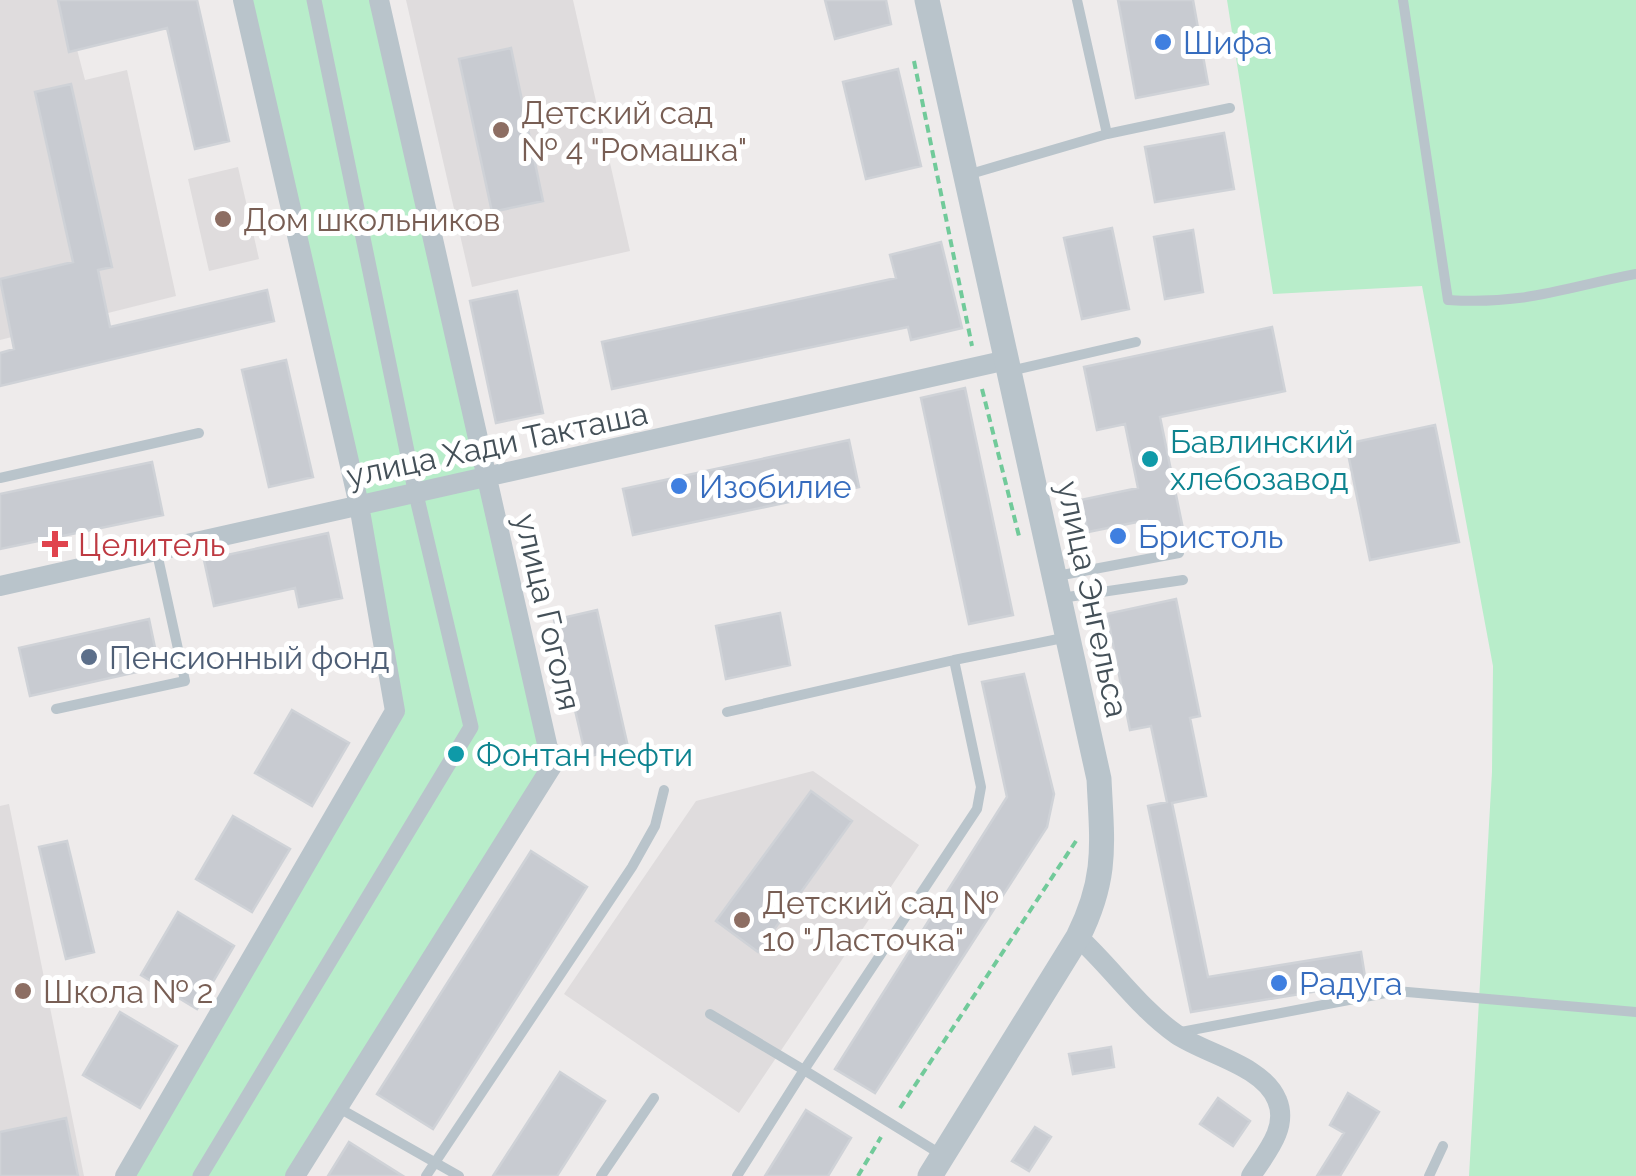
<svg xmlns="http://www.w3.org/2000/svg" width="1636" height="1176" font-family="Raleway,sans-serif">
  <rect width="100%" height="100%" fill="#eeebeb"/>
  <path fill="#dfdcdd" d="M0 0H64L85 80 127 70 176 296 0 340Z
    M406 0H573L630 251 472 287Z
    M238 167 259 259 209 271 188 179Z
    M813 771 919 845 739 1113 564 994 696 801Z
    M9 804 84 1176H0V806Z"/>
  <path fill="#b8edca" d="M243 0H379L552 766 295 1176H125L395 711Z
    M1227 0H1636V1176H1469L1492 772 1493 666 1422 286 1273 294Z"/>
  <path fill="#c8cbd1" stroke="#cfd2d7" stroke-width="2.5" d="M58 0H197L229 141 195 149 167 28 69 52Z
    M825 0H886L891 24 835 39Z
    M1118 0H1193L1208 84 1136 98Z
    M511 48 543 201 492 212 459 59Z
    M898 69 921 166 866 179 843 82Z
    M71 84 112 267 98 270 110 327 267 290 274 321 0 386V353L14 349 0 279 73 262 35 92Z
    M1224 133 1234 189 1155 202 1145 147Z
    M1112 228 1129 309 1082 319 1064 238Z
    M1193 230 1203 292 1165 299 1154 237Z
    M941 242 962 328 911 340 908 327 612 389 602 342 896 278 890 255Z
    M517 291 543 413 496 423 470 301Z
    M1272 327 1285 391 1160 417 1183 529 1151 536 1147 520 1088 532 1081 500 1138 488 1125 424 1097 430 1084 367Z
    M286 360 313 477 269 487 242 370Z
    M965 388 1013 615 969 624 921 398Z
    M1435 425 1459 542 1370 560 1346 444Z
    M849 440 859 487 633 535 623 489Z
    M152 462 163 515 0 549V494Z
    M328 533 342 598 299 607 295 588 214 606 204 560Z
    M1176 599 1200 716 1190 718 1206 796 1172 803 1208 977 1361 952 1366 983 1191 1012 1148 806 1167 802 1151 726 1130 730 1107 614Z
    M597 610 628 747 586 757 554 620Z
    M780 613 790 665 726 679 716 626Z
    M149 619 159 667 30 696 19 648Z
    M1024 674 1054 794 1047 827 875 1093 835 1069 1007 797 982 682Z
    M292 710 349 743 312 806 255 773Z
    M811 791 852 821 758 952 716 921Z
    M233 816 290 849 252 912 196 879Z
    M67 841 94 952 66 959 39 847Z
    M531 851 587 887 433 1129 377 1094Z
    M178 912 234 946 197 1009 141 975Z
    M120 1012 177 1046 140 1108 83 1075Z
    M1111 1047 1114 1067 1073 1074 1069 1054Z
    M560 1072 605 1101 557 1176H493Z
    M1348 1093 1379 1112 1340 1176H1317L1344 1133 1330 1125Z
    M1218 1098 1250 1121 1233 1146 1200 1124Z
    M806 1110 851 1138 828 1176H765Z
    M66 1118 78 1176H0V1132Z
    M1035 1127 1051 1137 1029 1171 1012 1161Z
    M349 1142 403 1176H328Z"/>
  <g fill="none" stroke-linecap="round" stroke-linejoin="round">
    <path stroke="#71ca9a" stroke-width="4" stroke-dasharray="8 5" stroke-linecap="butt" d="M914 61 972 346
      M982 389 1020 540
      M900 1108 1076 841
      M858 1176 881 1137"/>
    <path stroke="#b9c4cb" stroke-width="10" d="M1077 0 1107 134
      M1403 0 1448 300C1525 305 1563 288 1636 274
      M967 175 1107 134 1230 108
      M1010 371 1136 342
      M0 478 199 433
      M1057 576 1179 553
      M1061 598 1183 580
      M56 709 185 681 157 553
      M727 712 954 660
      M710 1014 804 1070 977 809 981 787 954 660 1068 637
      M1176 1033 1396 991 1636 1012
      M339 1108 459 1176
      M426 1176 632 867 655 826 664 790
      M601 1176 654 1098
      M737 1176 804 1070 942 1155
      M1429 1176 1443 1146"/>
    <path stroke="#b9c4cb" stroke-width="15" d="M200 1176 471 727 415 490 314 0"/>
    <path stroke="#b9c4cb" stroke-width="20" d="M0 586 1007 360
      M1078 937C1111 967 1139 1008 1176 1034 1205 1054 1263 1065 1277 1100 1289 1128 1265 1154 1251 1176
      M125 1176 395 711 359 505 243 0
      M295 1176 552 766 379 0"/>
    <path stroke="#b9c4cb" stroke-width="25" d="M927 0 1099 779C1102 843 1108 877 1078 937L930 1176"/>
  </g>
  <g fill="#3f7fe0" stroke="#fff" stroke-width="4">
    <circle cx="1163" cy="42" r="10"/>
    <circle cx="679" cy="486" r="10"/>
    <circle cx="1118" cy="536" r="10"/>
    <circle cx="1279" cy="983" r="10"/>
  </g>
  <g fill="#8d6e63" stroke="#fff" stroke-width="4">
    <circle cx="501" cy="130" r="10"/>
    <circle cx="223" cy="219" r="10"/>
    <circle cx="742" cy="920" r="10"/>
    <circle cx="23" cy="991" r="10"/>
  </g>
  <g fill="#0f9aa8" stroke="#fff" stroke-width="4">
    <circle cx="1150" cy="459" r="10"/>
    <circle cx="456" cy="754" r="10"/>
  </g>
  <path fill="#e0444e" stroke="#fff" stroke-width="4" d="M50 529h10v10h10v10h-10v10h-10v-10h-10v-10h10z"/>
  <circle fill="#5c6f8a" stroke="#fff" stroke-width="4" cx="89" cy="657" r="10"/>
  <g text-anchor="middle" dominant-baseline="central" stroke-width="10" stroke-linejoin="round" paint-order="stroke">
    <g font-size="32" fill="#366cbe" stroke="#fff" text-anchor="start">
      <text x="1183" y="42">Шифа</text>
      <text x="699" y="486">Изобилие</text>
      <text x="1138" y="536">Бристоль</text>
      <text x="1299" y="983">Радуга</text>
    </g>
    <g font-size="32" fill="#785e54" stroke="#fff" text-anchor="start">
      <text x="521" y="112">Детский сад<tspan x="521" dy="37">№ 4 "Ромашка"</tspan></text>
      <text x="243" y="219">Дом школьников</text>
      <text x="762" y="902">Детский сад №<tspan x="762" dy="37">10 "Ласточка"</tspan></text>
      <text x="43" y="991">Школа № 2</text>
    </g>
    <g font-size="32" fill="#0d838f" stroke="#fff" text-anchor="start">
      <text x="1170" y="441">Бавлинский<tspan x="1170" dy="37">хлебозавод</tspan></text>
      <text x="476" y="754">Фонтан нефти</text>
    </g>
    <g font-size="32" fill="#445058" stroke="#fff">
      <text transform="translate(497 444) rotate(-12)">улица Хади Такташа</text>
      <text transform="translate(1093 599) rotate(78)">улица Энгельса</text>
      <text transform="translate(548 612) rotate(77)">улица Гоголя</text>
    </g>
    <g font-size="32" fill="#be3a42" stroke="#fff" text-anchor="start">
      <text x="78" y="544">Целитель</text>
    </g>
    <g font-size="32" fill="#4e5e75" stroke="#fff" text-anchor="start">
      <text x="109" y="657">Пенсионный фонд</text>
    </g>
  </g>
</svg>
